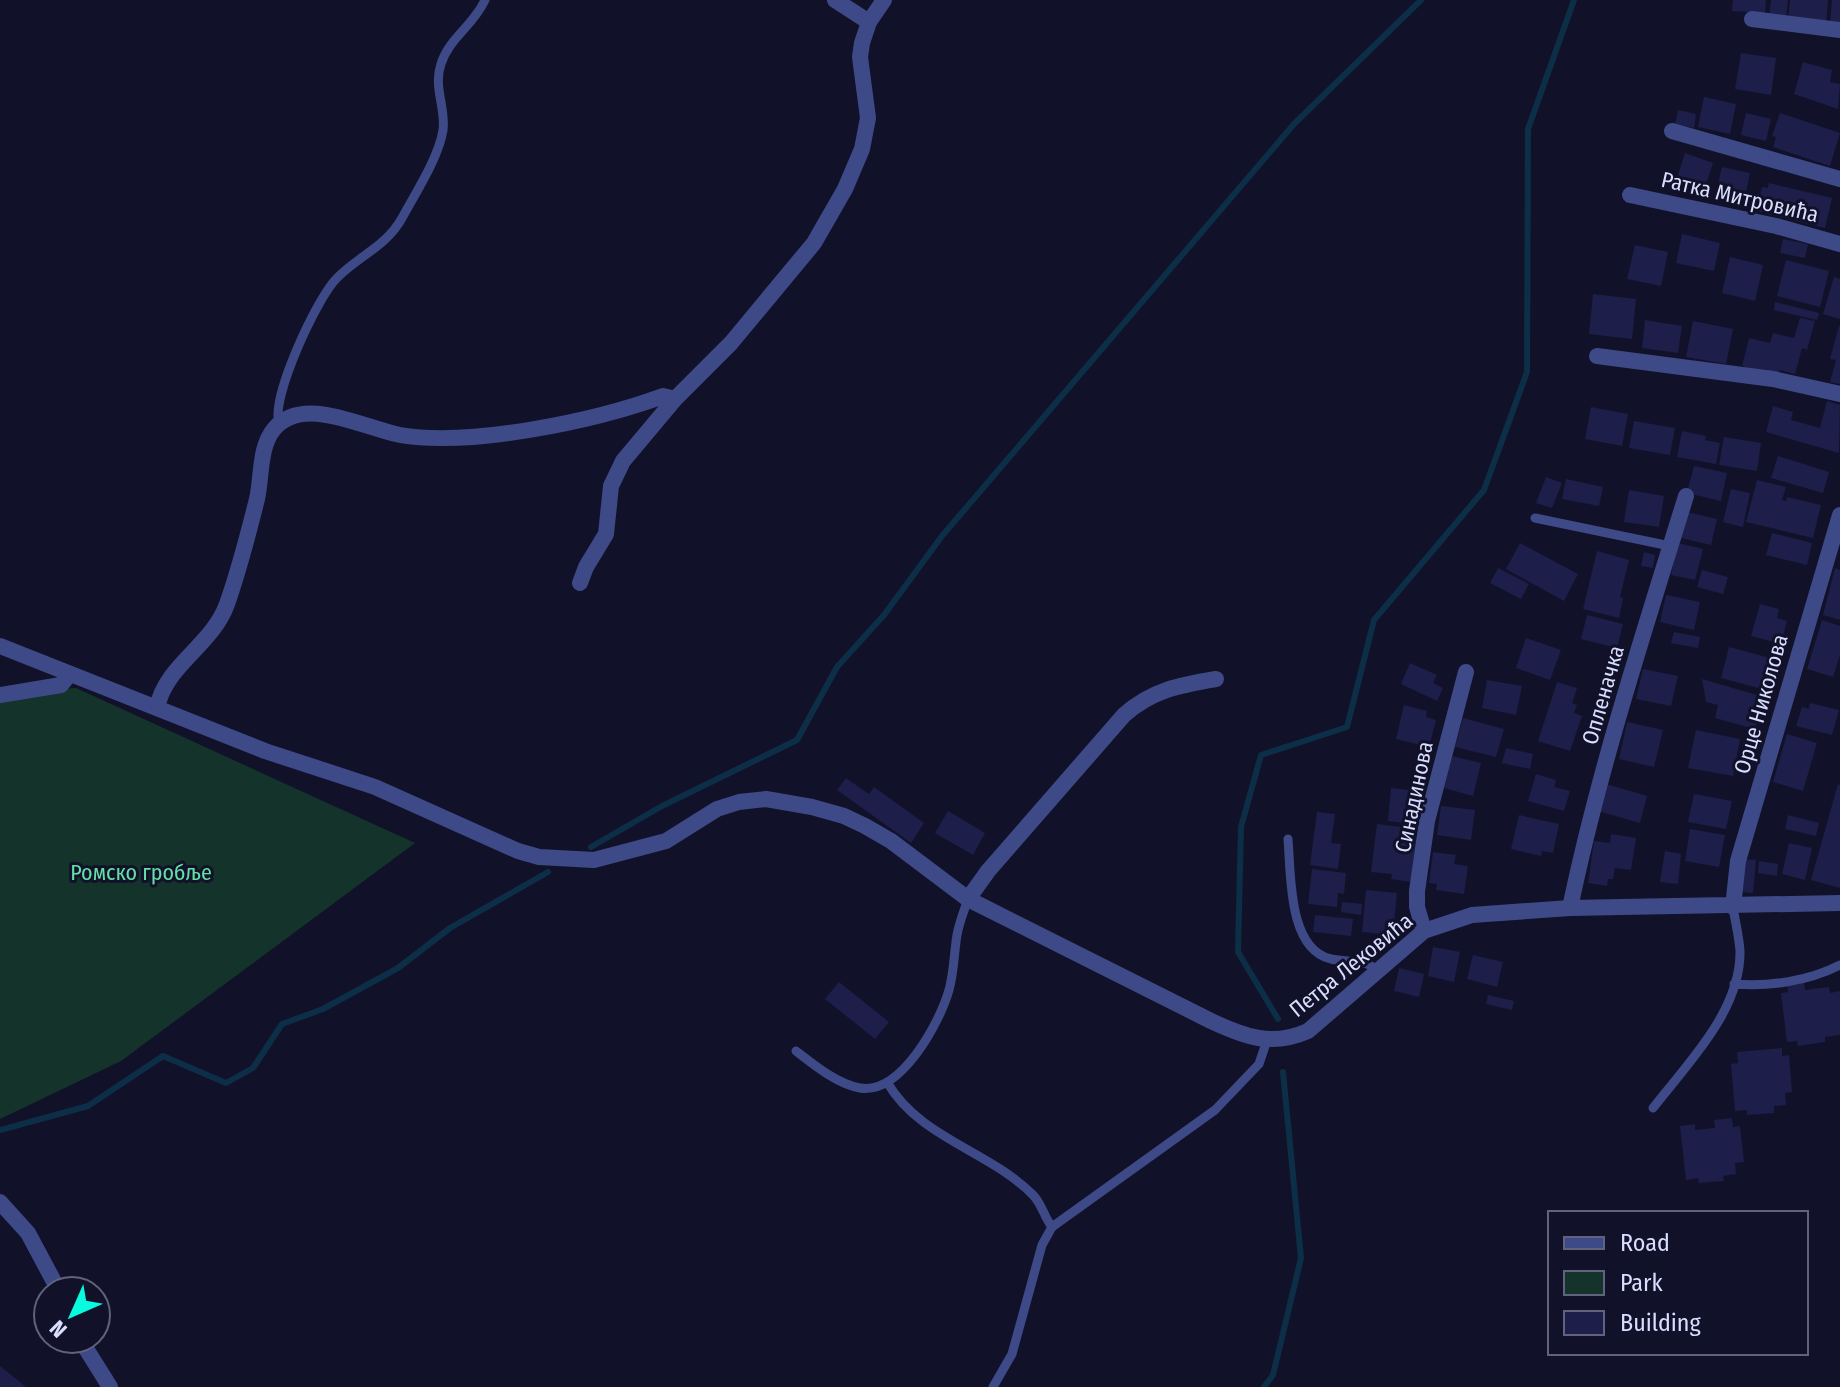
<svg xmlns="http://www.w3.org/2000/svg" width="1840" height="1387" font-family="'Fira Sans Condensed',sans-serif">
  <rect width="100%" height="100%" fill="#111229"/>
  <path fill="#14332b" d="M76 688 415 843 121 1061 0 1119V694Z"/>
  <g fill="none" stroke-linecap="round" stroke-linejoin="round">
    <path stroke="#0c2e47" stroke-width="6" d="M591 847 662 806 797 740 837 667 884 615 942 536 1294 124 1421 0
      M1278 1019 1238 952 1241 827 1261 755 1347 727 1374 620 1484 490 1527 372 1528 129 1574 0
      M0 1130 88 1106 163 1056 226 1083 253 1068 282 1024 323 1009 398 968 450 928 548 872
      M1264 1387 1273 1375 1301 1258 1283 1072"/>
  </g>
  <path fill="#1d1e49" d="M1733 0H1766L1765 13 1732 11Z
    M1771 0H1788L1786 19 1769 17Z
    M1790 0H1828L1826 25 1788 21Z
    M1832 0H1840V25L1830 24Z
    M1741 53 1776 58 1771 95 1735 89Z
    M1803 62 1832 70 1830 82 1840 84 1838 109 1794 94Z
    M1704 97 1736 104 1730 134 1698 127Z
    M1678 110 1696 114 1694 128 1675 124Z
    M1746 113 1771 119 1766 141 1741 135Z
    M1780 113 1840 133 1830 166 1773 147 1776 137 1772 136Z
    M1685 153 1713 163 1702 196 1674 187Z
    M1722 167 1750 173 1743 207 1714 200Z
    M1769 183 1832 198 1825 228 1756 211 1762 187 1768 188Z
    M1682 234 1720 243 1714 271 1676 263Z
    M1783 239 1808 244 1805 258 1780 253Z
    M1635 245 1668 252 1661 286 1627 279Z
    M1730 257 1763 265 1755 301 1722 293Z
    M1786 260 1829 271 1820 307 1777 296Z
    M1834 277 1840 279V319L1823 314Z
    M1593 294 1636 299 1632 339 1589 334Z
    M1775 302 1819 313 1817 320 1774 310Z
    M1800 318 1815 321 1807 350 1802 348 1795 374 1780 370 1778 376 1742 366 1749 338 1770 343 1773 333 1794 338Z
    M1645 320 1682 326 1678 353 1642 348Z
    M1693 321 1733 329 1726 364 1686 357Z
    M1839 326H1840V384L1830 382 1836 360 1830 359Z
    M1827 401 1840 405 1839 453 1766 432 1773 406 1793 412 1791 420 1820 428Z
    M1591 407 1628 414 1622 446 1585 439Z
    M1634 421 1675 428 1670 455 1629 448Z
    M1682 431 1706 436 1705 440 1720 443 1716 464 1677 457Z
    M1724 437 1761 443 1757 471 1719 465Z
    M1778 456 1829 472 1823 493 1771 478Z
    M1694 466 1727 473 1721 501 1687 493Z
    M1546 477 1562 483 1552 508 1536 503Z
    M1566 479 1603 487 1599 506 1562 499Z
    M1757 480 1786 487 1782 500 1786 501 1787 497 1821 505 1813 538 1746 522Z
    M1731 489 1750 493 1743 527 1723 522Z
    M1629 490 1664 496 1659 527 1624 522Z
    M1687 512 1717 519 1711 545 1681 538Z
    M1772 533 1812 543 1807 565 1766 555Z
    M1520 543 1578 574 1564 601 1506 569Z
    M1678 543 1703 549 1695 580 1671 575Z
    M1597 551 1629 560 1620 597 1623 598 1619 618 1583 609Z
    M1644 552 1655 555 1653 568 1641 566Z
    M1498 568 1529 584 1521 599 1490 583Z
    M1835 568 1840 570V620L1823 615Z
    M1702 570 1728 577 1723 594 1697 587Z
    M1666 595 1700 602 1694 630 1660 622Z
    M1760 604 1779 609 1777 618 1787 621 1781 644 1751 636Z
    M1587 615 1623 624 1617 648 1581 639Z
    M1822 620 1840 626V655L1833 677 1807 669Z
    M1674 632 1700 637 1698 648 1671 643Z
    M1526 638 1561 650 1550 680 1516 668Z
    M1729 647 1770 658 1762 689 1721 678Z
    M1410 663 1437 675 1433 683 1443 688 1437 701 1401 684Z
    M1643 669 1678 676 1671 706 1636 699Z
    M1702 679 1764 697 1755 729 1715 718 1718 705 1706 702Z
    M1487 680 1522 686 1516 715 1482 708Z
    M1557 682 1577 688 1572 703 1577 705 1574 713 1582 716 1570 751 1538 741Z
    M1810 703 1839 710 1832 735 1796 726 1802 707 1809 709Z
    M1404 705 1427 711 1426 717 1436 720 1429 747 1396 739Z
    M1463 718 1504 729 1496 757 1455 747Z
    M1627 722 1663 730 1654 767 1619 759Z
    M1696 730 1740 739 1733 776 1688 768Z
    M1787 734 1817 743 1803 791 1773 782Z
    M1506 748 1533 754 1530 769 1502 763Z
    M1452 756 1481 763 1473 796 1444 788Z
    M1536 774 1556 780 1554 787 1570 791 1564 811 1528 801Z
    M846 778 869 794 874 787 924 823 911 843 837 790Z
    M1606 784 1647 796 1640 823 1598 811Z
    M1838 784 1840 785V888L1811 880Z
    M1391 788 1417 791 1414 824 1388 821Z
    M1694 794 1732 801 1726 829 1688 822Z
    M1441 806 1475 810 1471 840 1437 835Z
    M948 811 985 833 973 855 935 833Z
    M1317 812 1335 814 1331 843 1341 844 1338 869 1310 865Z
    M1519 815 1559 824 1553 853 1542 851 1541 856 1511 849Z
    M1788 815 1819 823 1816 836 1785 829Z
    M1377 824 1417 829 1411 882 1391 879 1392 874 1371 872Z
    M1690 829 1725 835 1719 867 1685 861Z
    M1611 834 1636 838 1631 870 1615 868 1613 879H1608L1607 886 1588 883 1594 841 1610 843Z
    M1789 843 1812 848 1805 880 1782 874Z
    M1665 851 1681 854 1678 884 1660 882Z
    M1433 852 1456 855 1454 864 1468 866 1464 894 1436 890 1437 884 1429 883Z
    M1744 859 1756 860 1753 893 1740 892Z
    M1759 861 1778 864 1777 876 1758 873Z
    M1312 869 1346 873 1344 894 1338 893 1337 907 1308 904Z
    M1366 890 1397 893 1393 935 1362 932Z
    M1342 902 1362 904 1361 915 1341 912Z
    M1315 915 1353 919 1351 936 1313 932Z
    M1433 947 1460 952 1454 982 1428 976Z
    M1473 955 1503 962 1497 987 1467 979Z
    M1399 968 1424 974 1419 997 1394 991Z
    M839 982 889 1022 875 1039 825 999Z
    M1804 982 1805 990 1829 987 1830 993 1840 991V1035L1825 1037V1042L1798 1046 1797 1041 1787 1042 1781 993 1788 992 1787 984Z
    M1488 995 1514 1001 1512 1010 1486 1004Z
    M1782 1048V1056L1789 1055 1792 1092 1785 1093 1786 1105 1774 1106V1113L1747 1115V1110L1735 1111 1731 1064 1738 1063 1737 1052Z
    M1732 1118 1733 1127 1740 1126 1744 1162 1735 1163 1736 1174 1723 1176 1724 1181 1699 1183 1698 1178 1686 1180 1680 1126 1695 1124V1130L1715 1128 1714 1120Z
    M0 1366 26 1387H0Z"/>
  <g fill="none" stroke-linecap="round" stroke-linejoin="round">
    <path stroke="#3d4a87" stroke-width="9" d="M279 423C271 397 316 300 336 279 358 256 386 247 402 218 415 194 439 157 443 130 446 108 433 87 441 64 449 38 474 25 485 0
      M1535 518 1670 546
      M1288 839C1291 875 1288 949 1331 959 1348 963 1365 958 1378 971
      M1734 984C1769 987 1809 981 1840 965
      M796 1051C814 1065 837 1084 860 1088 901 1095 940 1022 949 990 954 972 954 953 957 935 959 923 964 911 968 899
      M887 1082C919 1138 990 1151 1033 1195 1042 1204 1044 1217 1052 1227
      M1653 1108C1687 1064 1741 1011 1740 951 1739 936 1735 921 1733 907
      M993 1387 1012 1354 1042 1245 1052 1227 1215 1110 1259 1064 1267 1040"/>
    <path stroke="#3d4a87" stroke-width="16" d="M835 0 869 22
      M1752 19 1840 30
      M1672 131 1840 179
      M1630 195 1776 226 1840 244
      M1597 356 1773 379 1840 394
      M580 583 586 567 606 534 611 486 623 461 675 399 731 343 814 243 845 189 862 149 868 118 860 57 862 43 869 22 884 0
      M0 646 265 751 375 787 518 851 539 857 594 860 666 841 717 809 739 802 766 799 812 807 844 816 865 826 891 841 968 899 1211 1021C1245 1037 1272 1047 1308 1031L1424 931 1472 915 1570 908 1840 903
      M0 695 61 685 69 675
      M157 708C165 665 212 646 227 604 239 570 248 535 257 499 262 477 259 447 274 429 303 394 363 428 400 435 471 447 595 421 663 396L675 399
      M968 899 988 871 1124 715C1152 690 1180 685 1216 679
      M1733 907 1738 861 1840 515
      M1570 908C1599 769 1644 632 1686 496
      M1424 931 1417 907V891L1427 821 1466 672
      M0 1202 28 1233 59 1291
      M80 1339 110 1387"/>
  </g>
  <g text-anchor="middle" dominant-baseline="central" stroke-width="6" stroke-linejoin="round" paint-order="stroke">
    <g font-size="22" fill="#d9ddfe" stroke="#111229">
      <text transform="translate(1740 197) rotate(13)">Ратка Митровића</text>
      <text transform="translate(1603 695) rotate(-74)">Опленачка</text>
      <text transform="translate(1761 704) rotate(-74)">Орце Николова</text>
      <text transform="translate(1414 797) rotate(-78)">Синадинова</text>
      <text transform="translate(1351 965) rotate(-39)">Петра Лековића</text>
    </g>
    <g font-size="22" fill="#65dfa6" stroke="#111229">
      <text x="141" y="872">Ромско гробље</text>
    </g>
  </g>
  <rect x="1548" y="1211" width="260" height="144" fill="#111229" stroke="#61637e" stroke-width="2"/>
  <rect x="1564" y="1237" width="40" height="12" fill="#3d4a87" stroke="#61637e" stroke-width="2"/>
  <text x="1620" y="1251" font-size="24" fill="#d9ddfe">Road</text>
  <rect x="1564" y="1271" width="40" height="24" fill="#14332b" stroke="#61637e" stroke-width="2"/>
  <text x="1620" y="1291" font-size="24" fill="#d9ddfe">Park</text>
  <rect x="1564" y="1311" width="40" height="24" fill="#1d1e49" stroke="#61637e" stroke-width="2"/>
  <text x="1620" y="1331" font-size="24" fill="#d9ddfe">Building</text>
  <g transform="translate(72 1315) rotate(225)"><circle r="38" fill="#111229" stroke="#61637e" stroke-width="2"/>
  <path d="M0-6L14 30L0 20L-14 30Z" fill="#08fbdf"/>
  <text y="-12" font-size="22" font-weight="bold" text-anchor="middle" fill="#d9ddfe">N</text>
  </g>
</svg>
